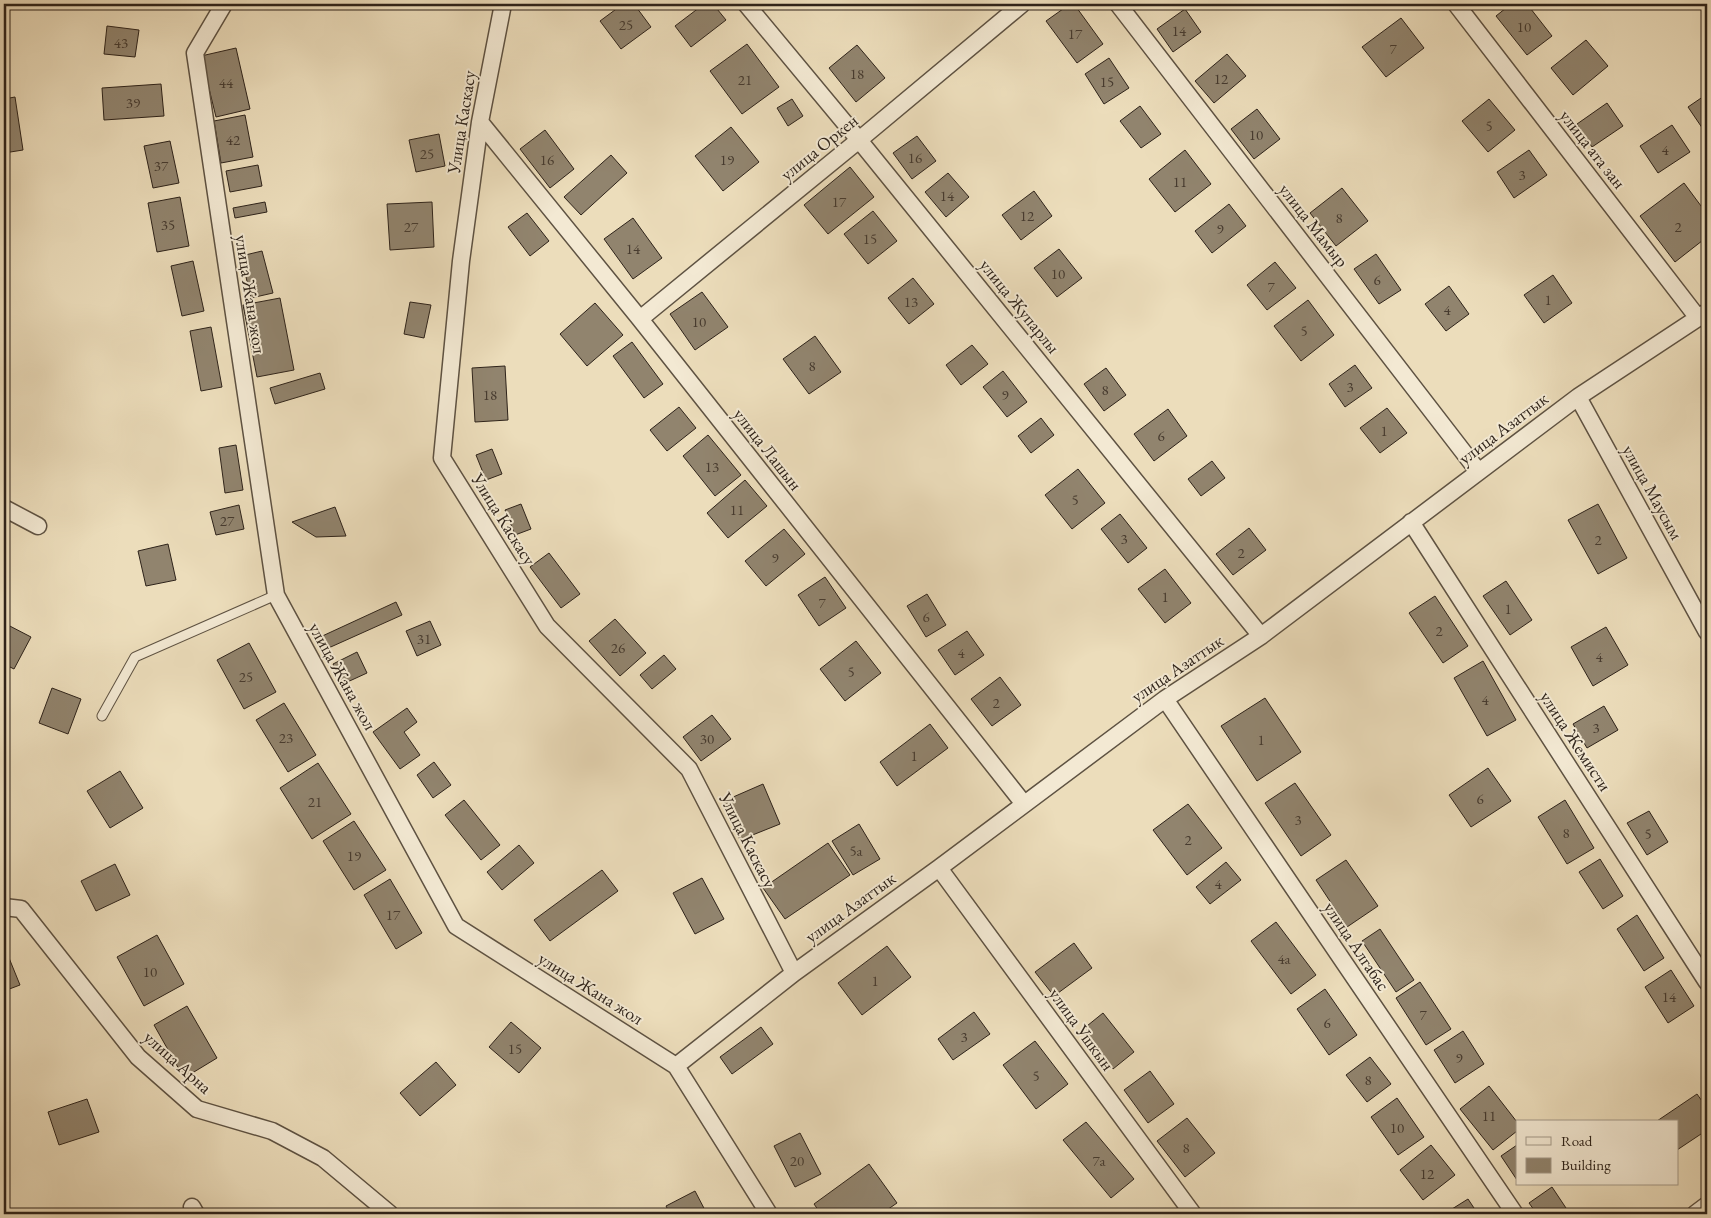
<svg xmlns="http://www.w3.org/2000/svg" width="1711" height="1218" font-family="'EB Garamond',serif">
  <rect width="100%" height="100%" fill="#ecddbb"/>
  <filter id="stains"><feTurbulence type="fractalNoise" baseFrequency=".004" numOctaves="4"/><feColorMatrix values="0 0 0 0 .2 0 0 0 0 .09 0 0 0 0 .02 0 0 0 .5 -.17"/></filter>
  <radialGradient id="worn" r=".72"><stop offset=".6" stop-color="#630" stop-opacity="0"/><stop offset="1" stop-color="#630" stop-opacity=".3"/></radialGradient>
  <path fill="#91846e" stroke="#2e231a" d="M623 4H634L651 27 621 49 600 21Z
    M704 4H713L726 20 691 47 675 26Z
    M1070 4H1074L1103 44 1077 63 1046 21Z
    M1511 4H1527L1552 36 1527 55 1496 16Z
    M1185 9 1201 32 1173 52 1157 29Z
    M1401 18 1424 48 1386 77 1362 47Z
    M107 26 139 30 135 57 104 54Z
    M1586 40 1608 66 1573 95 1551 68Z
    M747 44 779 87 742 114 710 71Z
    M857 45 885 78 856 102 829 68Z
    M236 48 250 109 216 117 201 56Z
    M1227 54 1246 76 1214 103 1195 81Z
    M1109 58 1129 88 1104 104 1085 74Z
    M161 84 164 116 104 120 102 88Z
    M1707 94V135L1688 107Z
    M15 97 23 150 4 153V99Z
    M792 99 803 116 788 126 777 108Z
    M1489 99 1515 130 1488 152 1462 121Z
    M1607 103 1623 126 1592 147 1577 124Z
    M1140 106 1161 134 1141 148 1120 121Z
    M1257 109 1280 139 1254 159 1231 129Z
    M245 115 253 157 221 163 214 121Z
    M1672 125 1690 152 1658 173 1640 146Z
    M731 127 759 162 723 191 695 156Z
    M545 130 574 169 550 188 520 149Z
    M439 134 445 166 416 172 409 140Z
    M917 136 936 161 912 179 893 153Z
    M170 141 179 183 153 188 144 146Z
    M1185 150 1211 184 1175 212 1149 179Z
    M1529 150 1547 175 1514 198 1497 172Z
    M611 155 627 173 581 215 564 197Z
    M258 165 262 186 230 192 226 171Z
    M850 167 874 197 828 234 804 205Z
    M948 173 969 197 946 217 925 192Z
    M1684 183 1707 214V237L1675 262 1640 216Z
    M1342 188 1368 221 1336 246 1310 213Z
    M1034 191 1052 216 1021 240 1002 215Z
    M180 197 189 246 157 252 148 203Z
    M265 202 267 212 235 218 233 208Z
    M432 202 434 247 390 250 387 204Z
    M1229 204 1246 226 1212 253 1195 231Z
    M873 211 897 241 868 264 844 234Z
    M527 213 549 241 530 256 508 227Z
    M633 218 662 258 633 279 604 239Z
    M1059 249 1082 278 1057 297 1034 268Z
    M262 251 273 293 251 298 241 256Z
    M1376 254 1401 290 1379 304 1354 269Z
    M193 261 204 311 182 316 171 266Z
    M1275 262 1296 288 1267 310 1247 285Z
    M1553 275 1572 303 1544 323 1524 295Z
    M913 278 934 304 909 324 888 298Z
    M1449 286 1469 314 1446 331 1425 304Z
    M702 292 728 327 695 350 670 314Z
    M280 298 294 370 257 377 243 305Z
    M1308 300 1334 335 1301 361 1274 326Z
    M410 302 431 305 424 338 404 334Z
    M595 303 623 335 587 366 560 334Z
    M211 327 222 387 201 391 190 331Z
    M815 336 841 372 809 394 783 359Z
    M632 342 663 384 644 398 613 356Z
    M972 345 988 364 961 385 946 365Z
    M1355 365 1372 388 1345 407 1329 384Z
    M505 366 508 420 475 422 472 368Z
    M1106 368 1126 395 1104 411 1084 384Z
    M1003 371 1027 402 1007 417 983 387Z
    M320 373 325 389 275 404 270 388Z
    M679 407 696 428 667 451 650 430Z
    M1387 408 1407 433 1380 453 1360 428Z
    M1168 409 1187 436 1154 461 1134 434Z
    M1041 418 1054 435 1031 453 1018 436Z
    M708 435 741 475 715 496 683 456Z
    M236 445 243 490 225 493 219 448Z
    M492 449 502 474 486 480 476 455Z
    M1212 461 1225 478 1201 496 1188 479Z
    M1078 469 1105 503 1072 529 1045 495Z
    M745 480 767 506 728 538 707 513Z
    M521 504 531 529 515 535 505 510Z
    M1598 504 1627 558 1598 574 1568 520Z
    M239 505 244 529 216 535 210 512Z
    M335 507 346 536 316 537 292 522Z
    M1120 514 1147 548 1128 563 1101 529Z
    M1249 528 1266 550 1233 575 1216 554Z
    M784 529 805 554 766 586 745 561Z
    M168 544 176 580 146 586 138 551Z
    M549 553 580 594 561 608 530 567Z
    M1165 569 1191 603 1165 623 1138 589Z
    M825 577 846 608 819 626 798 595Z
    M1506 581 1532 620 1510 635 1483 596Z
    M927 594 946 625 926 637 907 606Z
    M1435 596 1468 646 1443 663 1409 613Z
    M396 602 402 615 324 650 318 638Z
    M615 619 646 653 620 676 589 641Z
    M430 621 441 645 417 656 406 631Z
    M4 623 31 637 14 669 4 664Z
    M1606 627 1628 665 1593 686 1571 647Z
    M967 631 984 655 955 675 938 650Z
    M856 641 881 673 845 701 820 669Z
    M249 643 276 692 244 709 217 660Z
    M357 652 367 673 343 684 333 664Z
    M664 655 676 669 652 689 640 675Z
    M1483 661 1516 720 1487 736 1454 678Z
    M1000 677 1021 705 992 726 971 699Z
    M52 688 81 699 68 734 39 723Z
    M1265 698 1301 752 1257 781 1221 726Z
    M284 703 316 755 288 772 256 720Z
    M1604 706 1618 730 1587 748 1573 724Z
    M407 708 417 722 404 732 420 755 400 769 373 732Z
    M712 715 731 739 701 761 683 737Z
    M930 724 948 748 897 786 880 762Z
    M434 762 451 785 433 798 417 775Z
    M318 763 351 814 312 839 280 788Z
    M1488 768 1511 801 1471 827 1449 795Z
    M120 771 143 808 110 828 87 791Z
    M1295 783 1331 835 1301 856 1265 803Z
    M763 784 780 824 740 840 724 801Z
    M464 800 500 845 481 860 445 815Z
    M1565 800 1594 848 1567 864 1538 817Z
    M1188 804 1222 848 1187 875 1153 830Z
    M1649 811 1668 842 1647 855 1627 823Z
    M354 821 386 870 354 890 323 841Z
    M859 824 880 859 853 875 832 841Z
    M828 843 850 875 785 919 763 888Z
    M519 845 534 863 502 890 487 872Z
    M1600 859 1623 896 1603 909 1579 872Z
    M1346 860 1378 906 1347 927 1316 880Z
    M1226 862 1241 880 1210 904 1196 887Z
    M115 864 130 895 96 911 81 881Z
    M602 870 618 891 550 941 534 920Z
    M702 878 724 919 695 934 673 893Z
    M390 879 422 933 396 949 364 895Z
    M1707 909V923L1701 913Z
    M1637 915 1664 958 1644 971 1617 929Z
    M1276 922 1316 975 1291 994 1251 941Z
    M1380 929 1414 980 1396 992 1362 941Z
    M157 935 184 984 144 1006 117 957Z
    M1074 943 1092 968 1054 996 1035 972Z
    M887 946 911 977 862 1015 838 983Z
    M7 953 20 985 4 991V954Z
    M1671 970 1694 1006 1668 1023 1645 987Z
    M1420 982 1451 1029 1426 1045 1396 998Z
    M1325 989 1357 1035 1329 1055 1297 1009Z
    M187 1006 217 1058 184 1078 154 1025Z
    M974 1012 990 1034 953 1060 938 1039Z
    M1103 1013 1134 1052 1113 1069 1082 1030Z
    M511 1022 541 1048 519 1073 489 1047Z
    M761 1027 773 1044 732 1074 720 1057Z
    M1463 1031 1484 1064 1455 1083 1434 1050Z
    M1035 1041 1068 1084 1036 1109 1003 1065Z
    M1370 1057 1391 1084 1367 1102 1346 1075Z
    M436 1062 456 1085 420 1116 400 1093Z
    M1150 1071 1174 1104 1148 1123 1124 1090Z
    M1489 1086 1517 1122V1131L1493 1150 1460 1109Z
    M1697 1094 1707 1108V1130L1677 1150V1122L1657 1121Z
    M1397 1098 1424 1137 1398 1155 1371 1117Z
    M87 1099 99 1132 59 1145 48 1112Z
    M1187 1118 1215 1153 1185 1177 1157 1141Z
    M1086 1122 1134 1179 1111 1198 1063 1140Z
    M800 1133 821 1174 795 1187 774 1146Z
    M1431 1145 1455 1175 1423 1200 1400 1170Z
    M1517 1145V1180L1501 1156Z
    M869 1164 897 1203 881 1214H821L814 1204Z
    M1552 1187 1570 1214H1537L1529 1203Z
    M695 1191 707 1214H670L666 1206Z
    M1468 1199 1478 1214H1444Z"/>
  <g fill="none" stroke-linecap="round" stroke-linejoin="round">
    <defs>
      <path id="service" d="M102 716 135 657 276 595"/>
      <path id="minor" d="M224 4 195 53 276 595 456 926 676 1066 769 1214
        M503 4 480 122 461 261 442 458 547 626 689 769 794 973
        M746 4 859 140 1261 636
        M1118 4 1478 471
        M1456 4 1698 318
        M480 122 640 319 1024 804
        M640 319 859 140 1022 4
        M1578 397 1707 632
        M4 508 38 526
        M1411 522 1707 982
        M1165 699 1515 1214
        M939 868 1193 1214
        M4 907 21 909 138 1057 197 1109 272 1131 323 1158 390 1214
        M676 1066 794 973 939 868 1165 699 1261 636 1578 397 1707 312
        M192 1207 196 1214
        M1695 1214 1707 1205"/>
    </defs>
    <use href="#service" stroke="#5e5242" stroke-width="11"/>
    <use href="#minor" stroke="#5e5242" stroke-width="19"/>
    <use href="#service" stroke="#f3e9d3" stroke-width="9"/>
    <use href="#minor" stroke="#f3e9d3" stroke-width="16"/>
  </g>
  <g text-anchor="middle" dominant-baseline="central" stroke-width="4" stroke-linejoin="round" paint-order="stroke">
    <g font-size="15" fill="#473b2f">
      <text x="626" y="24">25</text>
      <text x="1524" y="26">10</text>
      <text x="1179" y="30">14</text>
      <text x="1075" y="33">17</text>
      <text x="121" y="42">43</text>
      <text x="1393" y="48">7</text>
      <text x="857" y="73">18</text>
      <text x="1221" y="78">12</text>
      <text x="745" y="79">21</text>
      <text x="1107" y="81">15</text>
      <text x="226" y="82">44</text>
      <text x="133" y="102">39</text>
      <text x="1489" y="125">5</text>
      <text x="1256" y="134">10</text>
      <text x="233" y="139">42</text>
      <text x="1665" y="149">4</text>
      <text x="427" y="153">25</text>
      <text x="915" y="157">16</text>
      <text x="547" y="159">16</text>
      <text x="727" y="159">19</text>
      <text x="161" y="165">37</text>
      <text x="1522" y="174">3</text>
      <text x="1180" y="181">11</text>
      <text x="947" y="195">14</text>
      <text x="839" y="201">17</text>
      <text x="1027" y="215">12</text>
      <text x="1339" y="217">8</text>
      <text x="168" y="224">35</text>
      <text x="411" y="226">27</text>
      <text x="1678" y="226">2</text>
      <text x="1220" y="228">9</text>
      <text x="870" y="238">15</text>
      <text x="633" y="248">14</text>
      <text x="1058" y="273">10</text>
      <text x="1377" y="279">6</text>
      <text x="1271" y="286">7</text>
      <text x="1548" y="299">1</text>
      <text x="911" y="301">13</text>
      <text x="1447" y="309">4</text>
      <text x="699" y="321">10</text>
      <text x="1304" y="330">5</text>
      <text x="812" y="365">8</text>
      <text x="1350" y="386">3</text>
      <text x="1105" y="389">8</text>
      <text x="490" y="394">18</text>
      <text x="1005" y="394">9</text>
      <text x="1384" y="430">1</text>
      <text x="1161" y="435">6</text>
      <text x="712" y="466">13</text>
      <text x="1075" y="499">5</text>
      <text x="737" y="509">11</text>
      <text x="227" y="520">27</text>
      <text x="1124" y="538">3</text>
      <text x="1598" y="539">2</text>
      <text x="1241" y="552">2</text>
      <text x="775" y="557">9</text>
      <text x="1165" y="596">1</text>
      <text x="822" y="602">7</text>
      <text x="1508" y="608">1</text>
      <text x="926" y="616">6</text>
      <text x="1439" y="630">2</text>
      <text x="424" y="638">31</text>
      <text x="618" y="647">26</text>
      <text x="961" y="652">4</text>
      <text x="1599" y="656">4</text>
      <text x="851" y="671">5</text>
      <text x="246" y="676">25</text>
      <text x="1485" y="699">4</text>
      <text x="996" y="702">2</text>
      <text x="1596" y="727">3</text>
      <text x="286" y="737">23</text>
      <text x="707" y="738">30</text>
      <text x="1261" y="739">1</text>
      <text x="914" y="755">1</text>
      <text x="1480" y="798">6</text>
      <text x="315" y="801">21</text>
      <text x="1298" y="819">3</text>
      <text x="1566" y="832">8</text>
      <text x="1648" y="833">5</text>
      <text x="1188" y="839">2</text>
      <text x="856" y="850">5а</text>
      <text x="354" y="855">19</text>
      <text x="1218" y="883">4</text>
      <text x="393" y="914">17</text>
      <text x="1284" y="958">4а</text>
      <text x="150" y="971">10</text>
      <text x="875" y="980">1</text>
      <text x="1669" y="996">14</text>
      <text x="1423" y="1014">7</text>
      <text x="1327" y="1022">6</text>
      <text x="964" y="1036">3</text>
      <text x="515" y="1048">15</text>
      <text x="1459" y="1057">9</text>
      <text x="1036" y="1075">5</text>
      <text x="1368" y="1079">8</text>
      <text x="1489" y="1115">11</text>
      <text x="1397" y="1127">10</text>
      <text x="1186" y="1147">8</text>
      <text x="797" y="1160">20</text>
      <text x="1099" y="1160">7а</text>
      <text x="1427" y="1173">12</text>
    </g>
    <g font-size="18" fill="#2e231a" stroke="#f3e9d3">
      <text transform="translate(461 122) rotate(-81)">Улица Каскасу</text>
      <text transform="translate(819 147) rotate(-39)">улица Оркен</text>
      <text transform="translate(1593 149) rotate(52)">улица ата зан</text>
      <text transform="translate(1314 225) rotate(52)">улица Мамыр</text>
      <text transform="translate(251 294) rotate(81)">улица Жана жол</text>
      <text transform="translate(1020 306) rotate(51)">улица Жупарлы</text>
      <text transform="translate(1503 428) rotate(-37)">улица Азаттык</text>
      <text transform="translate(768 449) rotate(52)">улица Лашын</text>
      <text transform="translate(1653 492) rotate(61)">улица Маусым</text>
      <text transform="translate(504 519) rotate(58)">Улица Каскасу</text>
      <text transform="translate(1177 668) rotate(-34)">улица Азаттык</text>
      <text transform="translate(343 676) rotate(61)">улица Жана жол</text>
      <text transform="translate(1576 741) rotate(57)">улица Жемисти</text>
      <text transform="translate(748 840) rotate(63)">Улица Каскасу</text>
      <text transform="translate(850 907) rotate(-36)">улица Азаттык</text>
      <text transform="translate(1357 946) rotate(56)">улица Алгабас</text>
      <text transform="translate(591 988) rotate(32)">улица Жана жол</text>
      <text transform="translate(1082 1029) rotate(54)">улица Ушкын</text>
      <text transform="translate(178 1062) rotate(42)">улица Арна</text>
    </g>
  </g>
  <rect width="1711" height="1218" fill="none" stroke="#ecddbb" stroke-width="20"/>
  <rect x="5" y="5" width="1701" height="1208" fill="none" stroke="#2e231a" stroke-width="2.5"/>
  <rect x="10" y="10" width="1691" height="1198" fill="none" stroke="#2e231a"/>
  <rect x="1516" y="1120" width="162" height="65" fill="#f3e9d3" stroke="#a49a89"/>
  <rect x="1526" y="1137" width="25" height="8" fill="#f3e9d3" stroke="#a49a89"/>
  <text x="1561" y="1146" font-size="15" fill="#2e231a">Road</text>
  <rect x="1526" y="1158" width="25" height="15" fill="#91846e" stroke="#a49a89"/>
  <text x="1561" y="1170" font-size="15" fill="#2e231a">Building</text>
  <rect width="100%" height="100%" filter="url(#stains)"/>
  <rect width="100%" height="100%" fill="url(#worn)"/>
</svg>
